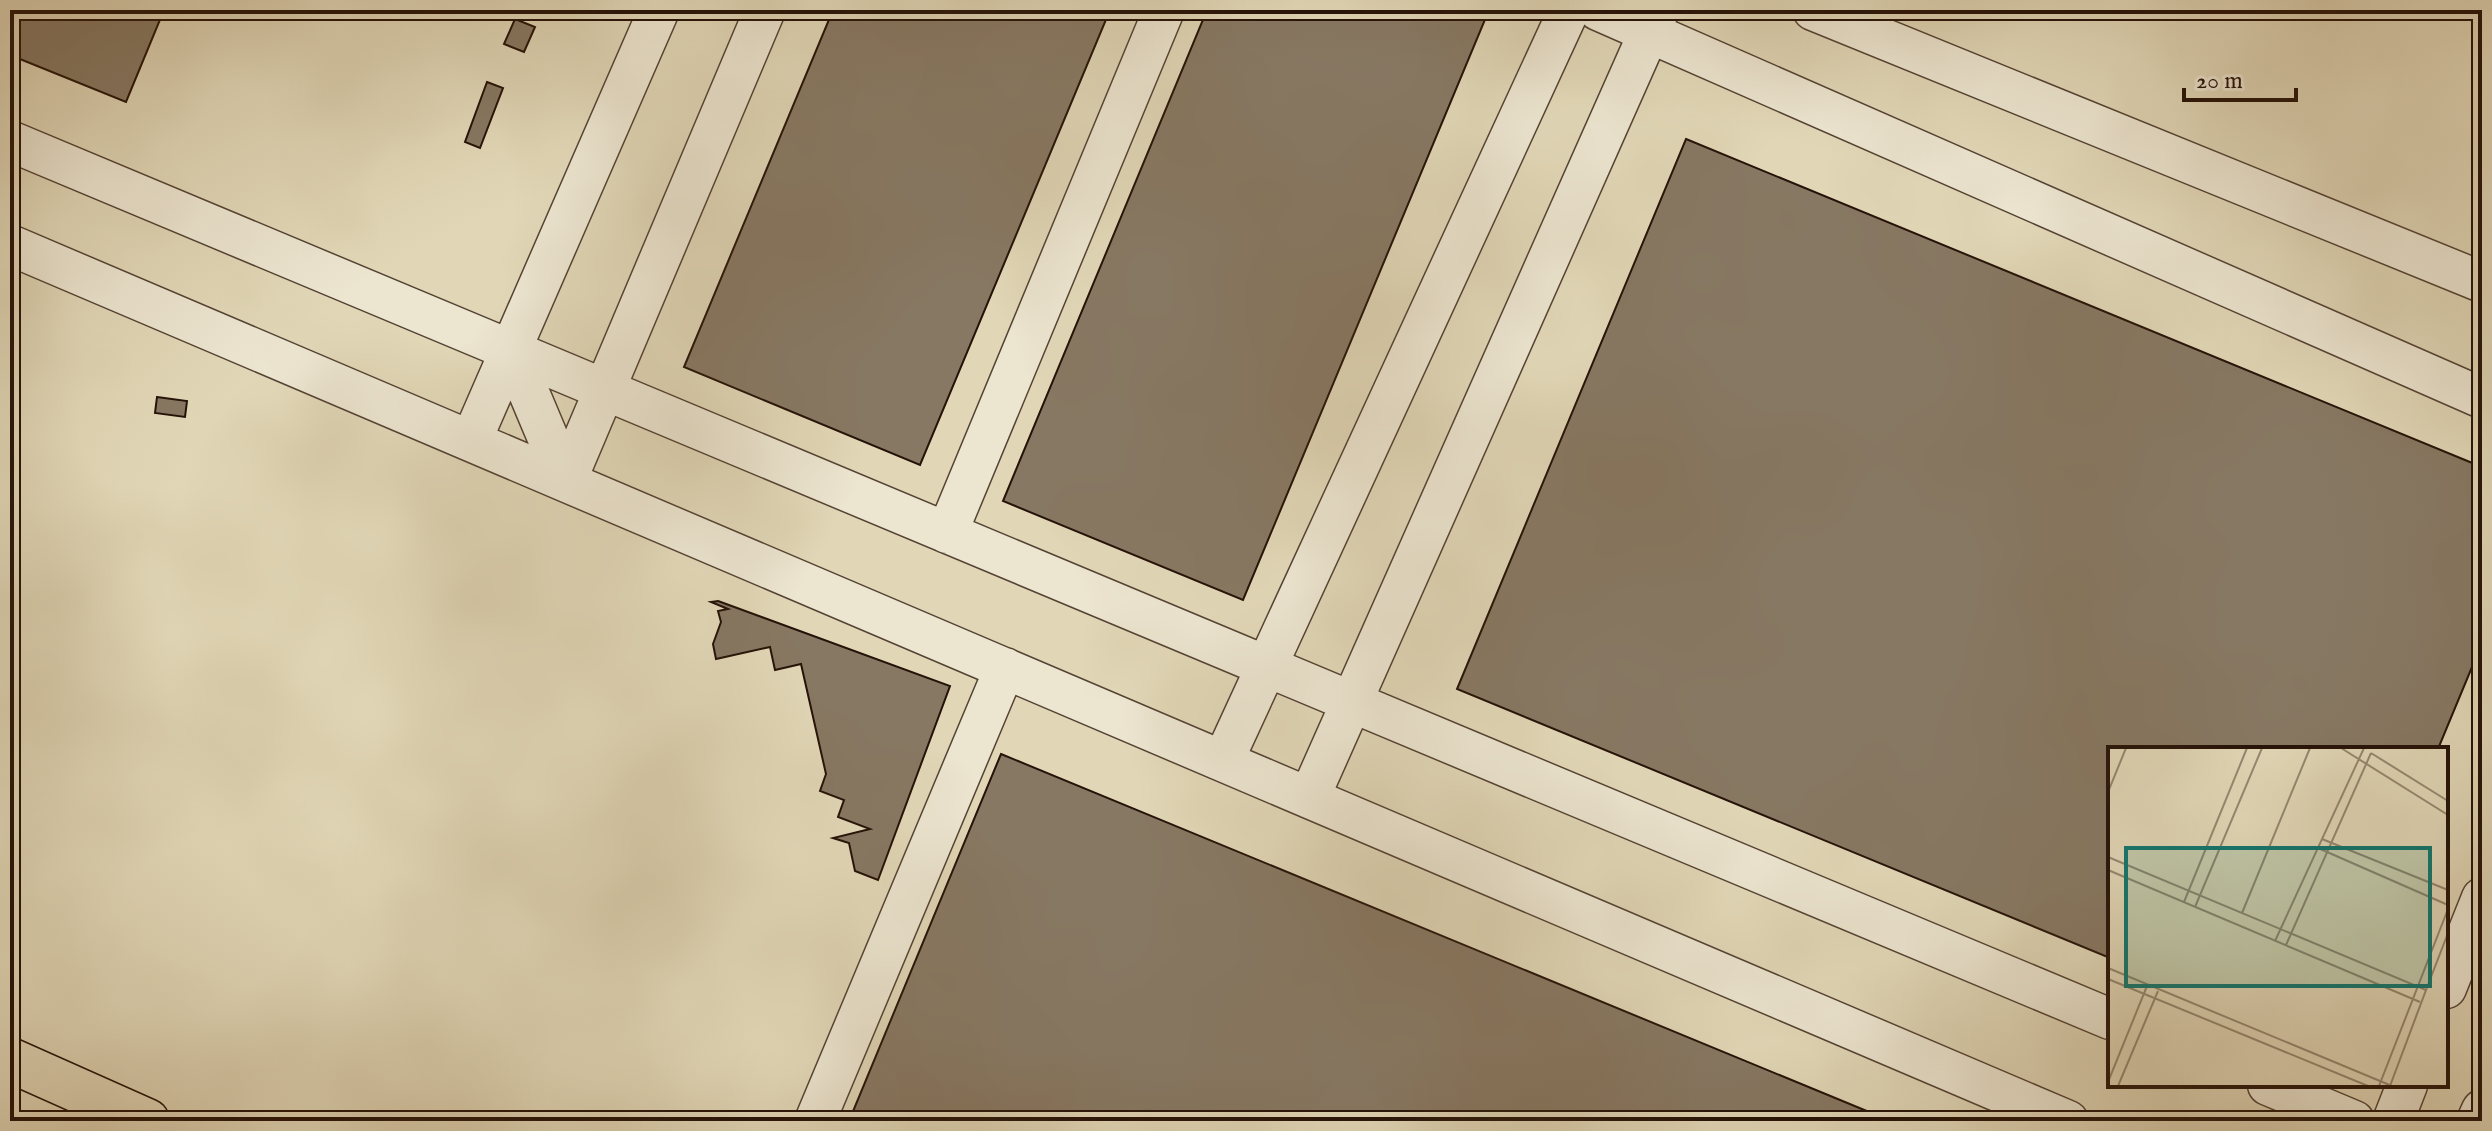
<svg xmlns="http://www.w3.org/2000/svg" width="2492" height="1131" font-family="'IM FELL English',serif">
  <rect width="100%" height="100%" fill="#e1d7b7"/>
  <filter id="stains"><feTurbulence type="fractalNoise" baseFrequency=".0025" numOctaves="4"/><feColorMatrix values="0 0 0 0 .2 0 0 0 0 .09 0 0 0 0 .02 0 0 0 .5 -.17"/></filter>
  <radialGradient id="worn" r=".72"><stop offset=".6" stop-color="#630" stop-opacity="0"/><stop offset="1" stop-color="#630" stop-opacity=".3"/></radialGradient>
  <path fill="#877863" stroke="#251208" stroke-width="2" d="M10 10H164L126 102 10 55Z
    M833 10H1110L920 465 684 367Z
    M1207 10H1489L1243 600 1003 501Z
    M515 19 535 27 524 52 504 44Z
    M487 82 503 88 480 148 465 142Z
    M1686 139 2482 467V643L2438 749H2110V958L1457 689Z
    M157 397 187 401 185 417 155 413Z
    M718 601 950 686 878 880 855 871 849 843 833 838 870 829 838 817 844 800 820 791 826 774 801 664 775 670 770 647 716 659 713 644 721 622 718 611 728 609 711 602Z
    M1001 754 1891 1121H849Z"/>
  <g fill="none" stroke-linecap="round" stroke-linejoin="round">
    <defs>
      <path id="minor" d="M1598 10 2482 398
        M1813 10 2482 282
        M10 141 2110 1019
        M10 245 2068 1121
        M511 350 566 481
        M471 441 659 10
        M566 481 765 10
        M947 533 1164 10
        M1223 761 1569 10
        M1309 798 1659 10
        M2446 988 2482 898
        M2268 1085 2354 1121
        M815 1121 1005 668
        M2393 1121 2407 1085
        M2477 1121 2482 1110"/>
      <path id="major" d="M10 1060 147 1121"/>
    </defs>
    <use href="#minor" stroke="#544334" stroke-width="43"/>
    <use href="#major" stroke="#251208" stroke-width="47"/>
    <use href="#minor" stroke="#ece5d0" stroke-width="40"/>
    <use href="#major" stroke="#e1d7b7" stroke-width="44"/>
  </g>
  <g transform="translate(2108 747)">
    <rect width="340" height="340" fill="#e1d7b7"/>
    <path fill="none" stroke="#968871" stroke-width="2" d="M233 1 340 68M263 6 340 54M0 45 18 1M214 92 340 143M210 101 340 158M0 110 318 243 282 339M0 123 312 255M76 155 139 1M87 160 154 1M134 166 202 1M167 194 256 1M178 198 263 6M0 221 284 339M0 232 260 339M318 243 340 186M0 335 39 239M10 339 50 244M271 339 340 162"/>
    <path fill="#0f766e" fill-opacity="0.15" stroke="#0f766e" stroke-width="4" d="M18 101H322V239H18Z"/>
    <rect width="340" height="340" fill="none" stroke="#251208" stroke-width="4"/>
  </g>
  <rect width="2492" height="1131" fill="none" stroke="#e1d7b7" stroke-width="40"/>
  <rect x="12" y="12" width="2468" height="1107" fill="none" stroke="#251208" stroke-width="4"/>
  <rect x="20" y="20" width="2452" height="1091" fill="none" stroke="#251208" stroke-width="2"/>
  <path d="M2184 88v12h112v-12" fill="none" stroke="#251208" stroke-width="4"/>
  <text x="2196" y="88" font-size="24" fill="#251208" stroke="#ece5d0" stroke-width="6" paint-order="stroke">20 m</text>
  <rect width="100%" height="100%" filter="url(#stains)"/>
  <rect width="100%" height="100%" fill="url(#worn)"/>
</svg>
